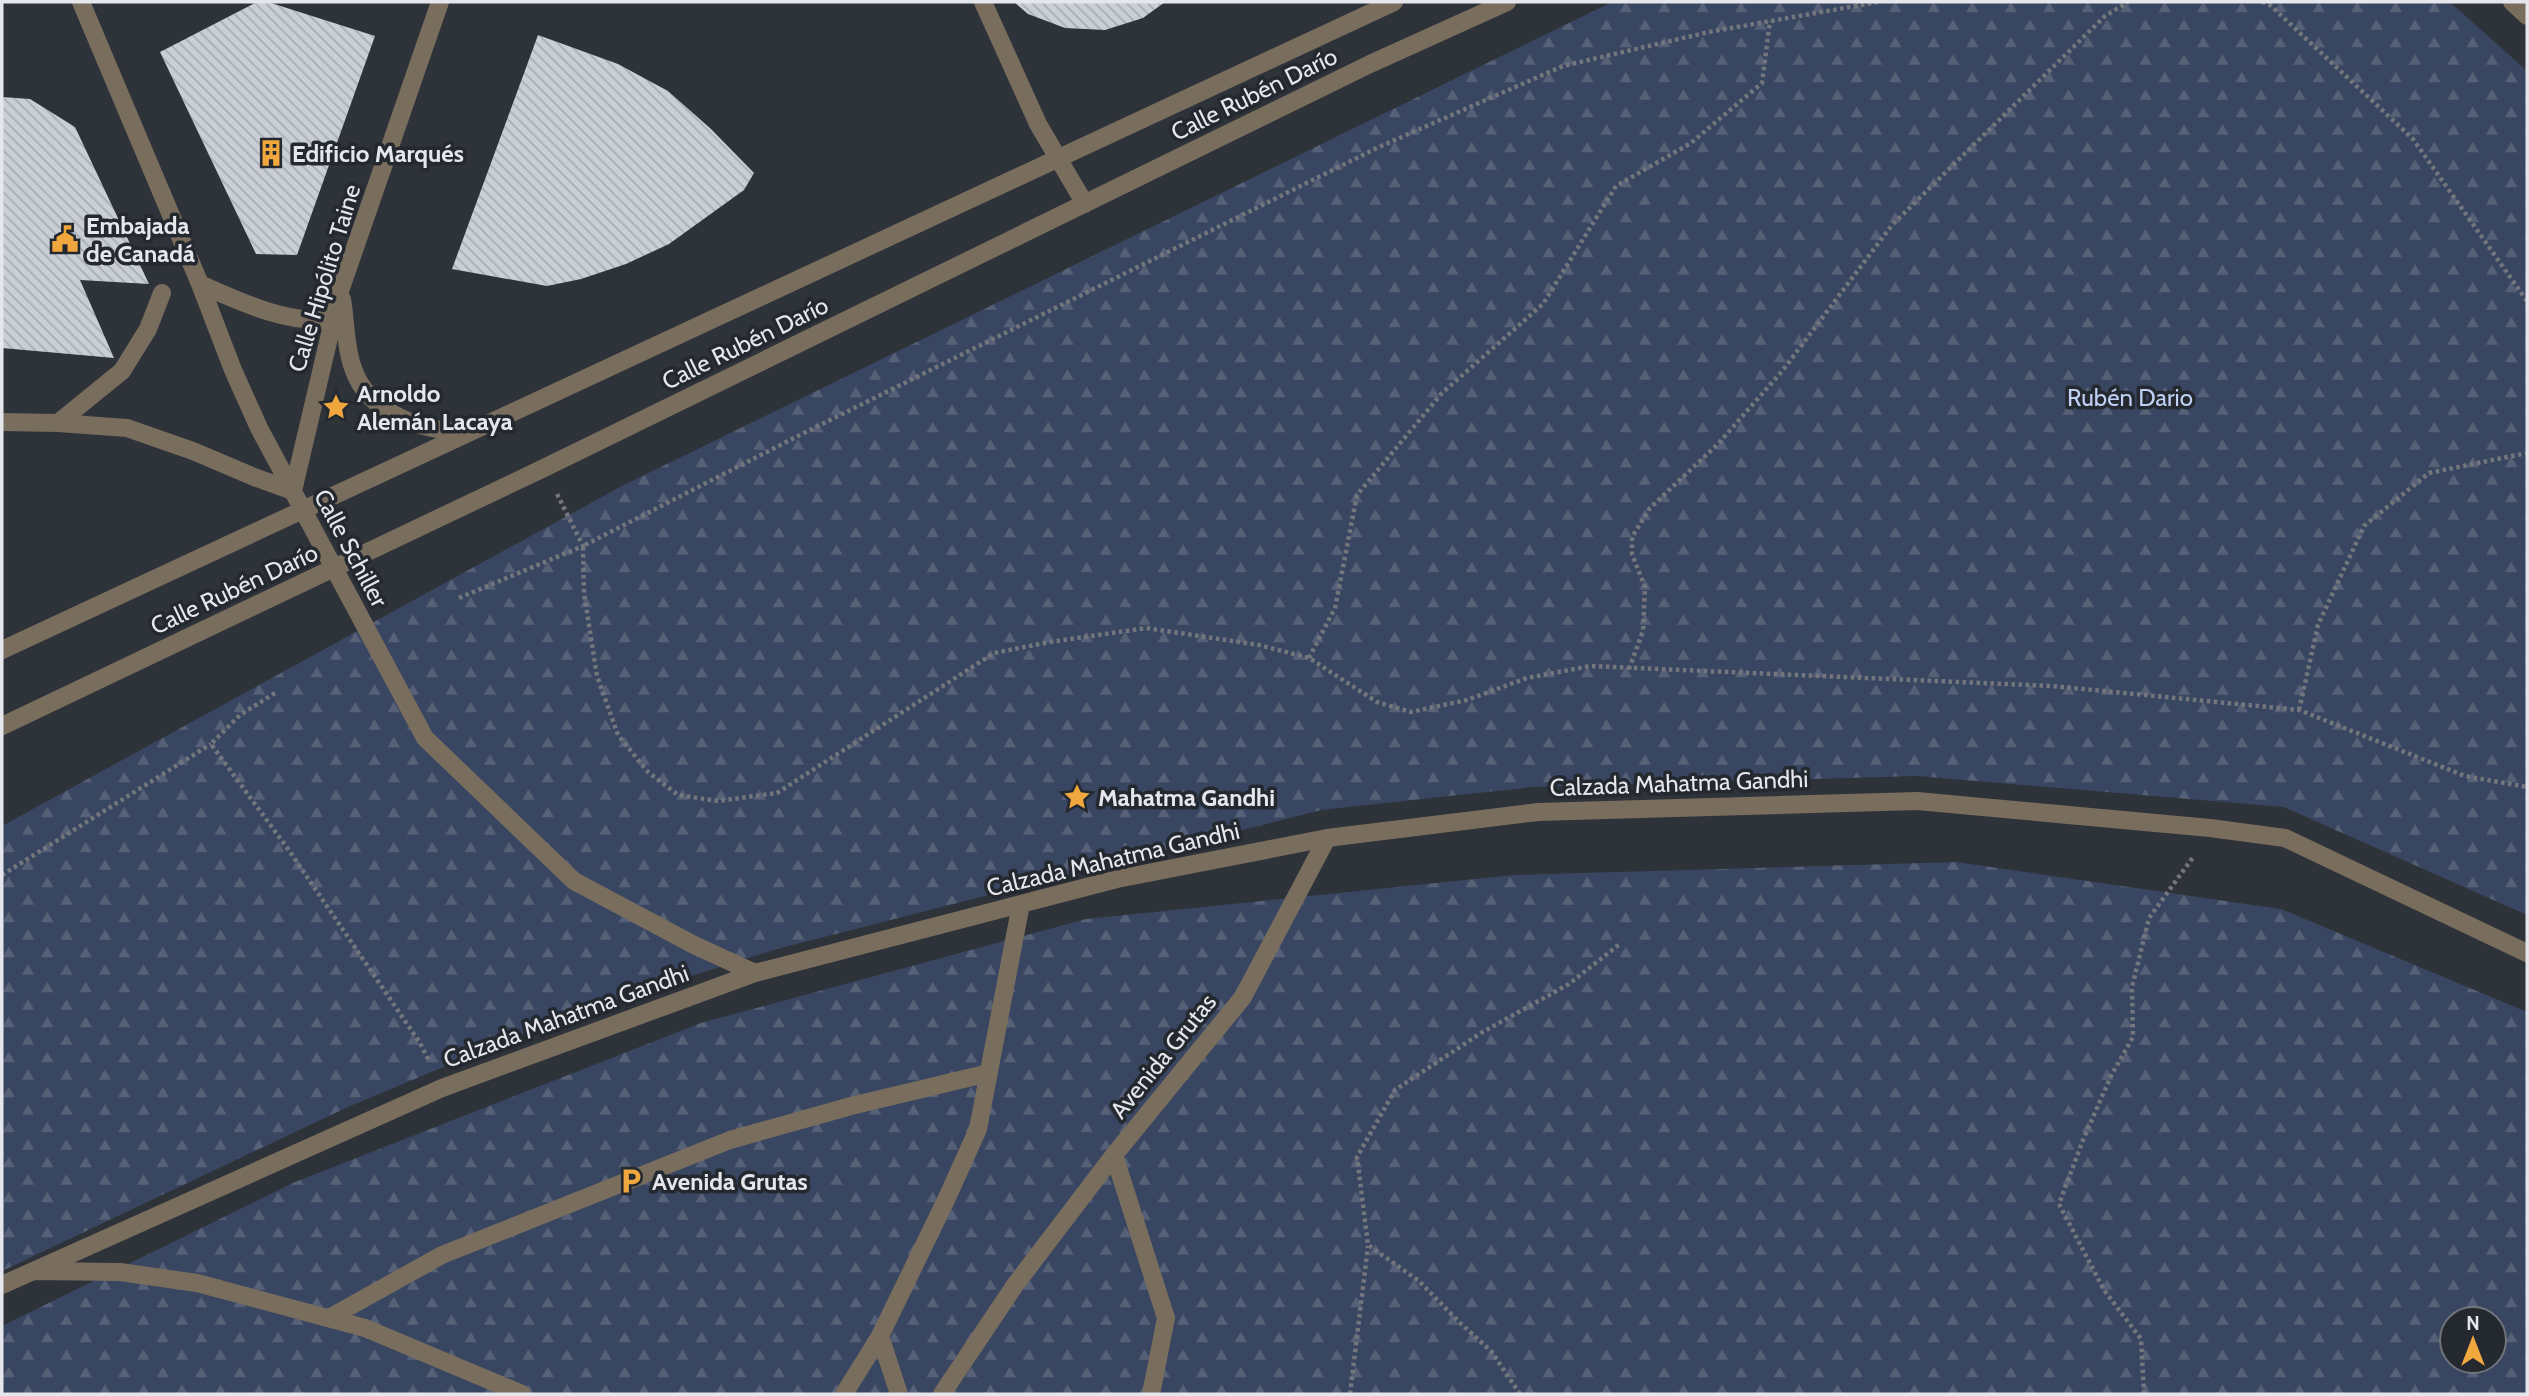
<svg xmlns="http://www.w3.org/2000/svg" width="2529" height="1396" font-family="Cabin,sans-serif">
  <defs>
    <pattern id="forest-firs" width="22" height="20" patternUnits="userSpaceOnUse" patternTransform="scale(1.75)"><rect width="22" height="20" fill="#394661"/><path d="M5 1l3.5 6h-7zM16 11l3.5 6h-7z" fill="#566178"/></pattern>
    <pattern id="building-back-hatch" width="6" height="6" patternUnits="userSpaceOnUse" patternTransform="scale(1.75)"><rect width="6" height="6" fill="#c9ced7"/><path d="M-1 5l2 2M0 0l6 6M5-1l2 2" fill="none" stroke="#a8acb3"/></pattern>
  </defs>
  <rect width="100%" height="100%" fill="#2e3239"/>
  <path fill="url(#forest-firs)" fill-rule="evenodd" d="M1612 2H2450L2527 71V915L2284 807 1917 776 1532 787 1321 810 777 949 568 1015 348 1107 2 1271V826L620 487Z
    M1956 862 2281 909 2527 1012V1394H2V1326L295 1182 701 1023 1086 919 1514 875ZM2452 1319H2494V1361H2452Z"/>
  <path fill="url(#building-back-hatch)" d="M257 2H268L375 36 297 255 256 254 160 52Z
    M1014 2H1165L1143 18 1105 30 1065 28 1028 14Z
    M538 35 618 64 668 91 711 129 754 173 744 190 669 244 626 264 581 279 547 286 452 269Z
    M2 97 30 99 75 127 149 284 80 280 114 358 2 348Z"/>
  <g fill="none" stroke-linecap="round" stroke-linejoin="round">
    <path stroke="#73777d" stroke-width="4.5" stroke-dasharray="3.5 3.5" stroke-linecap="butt" d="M1878 2 1709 32 1563 66 1379 147 796 437 583 546 584 593 597 676 618 735 648 772 678 795 718 801 777 793 994 653 1050 642 1146 628 1259 645 1309 658 1377 702 1411 712 1467 700 1527 678 1590 666 2052 686 2299 710 2465 776 2527 787
      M2262 2 2270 5 2413 139 2527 301
      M459 598 583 546 557 494
      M1309 658 1335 608 1357 495 1442 393 1543 304 1616 186 1691 143 1762 83 1770 21
      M1629 669 1643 631 1645 587 1632 554V537L1650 508 1718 444 1783 370 1892 225 2105 16 2128 2
      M275 693 240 715 211 744 288 849 420 1043 429 1061
      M2299 710 2318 625 2364 526 2429 473 2527 453
      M2 875 211 744
      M1350 1394 1368 1246
      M1520 1394 1491 1351 1459 1322 1419 1281 1368 1245 1357 1157 1395 1090 1481 1033 1569 984 1621 943
      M2144 1394 2141 1339 2104 1290 2059 1204 2083 1140 2111 1076 2133 1037 2132 987 2149 918 2194 856"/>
    <path stroke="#796d5e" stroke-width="18" d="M81 2 200 284 233 370 259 428 425 738 574 881 694 945 755 973
      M983 2 1038 124 1085 204
      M2512 2 2527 16
      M200 284C241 302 288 325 334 319
      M342 299C346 321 345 347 353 368 368 414 421 430 464 432
      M2 422 58 423 127 428 193 451 254 477 293 491
      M58 423 122 371 148 329 162 293
      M293 491 340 291 440 2
      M2 650 1394 2
      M2 726 544 468 1370 64 1507 2
      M1114 1155 1166 1318 1151 1394
      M34 1271 120 1272 197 1283 365 1328 522 1394
      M2 1285 442 1088 755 973 1117 879 1327 838 1538 812 1917 801 2210 828 2285 838 2527 953
      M329 1318 442 1255 730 1140 851 1106 989 1073
      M880 1336 899 1394
      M844 1394 880 1336 946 1200 978 1129 1021 904
      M942 1394 1015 1285 1114 1155 1243 997 1327 838"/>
  </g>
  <defs>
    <symbol id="building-bare" viewBox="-9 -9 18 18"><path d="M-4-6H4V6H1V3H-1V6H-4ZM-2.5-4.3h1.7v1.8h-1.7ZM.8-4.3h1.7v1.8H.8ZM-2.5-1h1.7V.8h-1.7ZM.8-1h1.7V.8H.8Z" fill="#efa73e" stroke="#24282f" stroke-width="2.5" paint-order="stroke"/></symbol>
    <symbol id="civic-bare" viewBox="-9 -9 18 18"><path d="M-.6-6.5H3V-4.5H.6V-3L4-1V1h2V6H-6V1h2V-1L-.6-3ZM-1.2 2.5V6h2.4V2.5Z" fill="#efa73e" stroke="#24282f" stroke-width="2.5" paint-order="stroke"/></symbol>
    <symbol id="sight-bare" viewBox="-9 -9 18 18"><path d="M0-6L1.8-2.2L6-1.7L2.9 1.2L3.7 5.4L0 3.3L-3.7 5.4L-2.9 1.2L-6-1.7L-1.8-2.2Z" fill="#efa73e" stroke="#24282f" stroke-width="2.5" paint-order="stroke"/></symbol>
    <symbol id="parking-bare" viewBox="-9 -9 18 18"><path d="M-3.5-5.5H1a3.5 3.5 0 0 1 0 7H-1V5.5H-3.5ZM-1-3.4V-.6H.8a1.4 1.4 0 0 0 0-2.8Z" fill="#efa73e" stroke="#24282f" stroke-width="2.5" paint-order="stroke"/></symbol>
  </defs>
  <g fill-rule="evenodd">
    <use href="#building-bare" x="252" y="134" width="38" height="38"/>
    <use href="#civic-bare" x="46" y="220" width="38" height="38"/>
    <use href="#sight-bare" x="317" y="388" width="38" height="38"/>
    <use href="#sight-bare" x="1058" y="778" width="38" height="38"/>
    <use href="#parking-bare" x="612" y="1162" width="38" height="38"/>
  </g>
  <g text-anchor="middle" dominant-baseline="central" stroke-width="7" stroke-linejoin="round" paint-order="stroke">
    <g font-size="24" fill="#e5e7ec" stroke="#24282f">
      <text transform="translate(1254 94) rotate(-26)">Calle Rubén Darío</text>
      <text transform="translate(324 278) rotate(-73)">Calle Hipólito Taine</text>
      <text transform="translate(745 343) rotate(-26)">Calle Rubén Darío</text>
      <text transform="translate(351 548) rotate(62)">Calle Schiller</text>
      <text transform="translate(234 589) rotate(-25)">Calle Rubén Darío</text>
      <text transform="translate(1679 783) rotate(-2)">Calzada Mahatma Gandhi</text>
      <text transform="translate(1113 859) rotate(-13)">Calzada Mahatma Gandhi</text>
      <text transform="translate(566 1016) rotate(-20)">Calzada Mahatma Gandhi</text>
      <text transform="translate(1163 1056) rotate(-51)">Avenida Grutas</text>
    </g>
    <g font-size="24" font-weight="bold" fill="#e5e7ec" stroke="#24282f" text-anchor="start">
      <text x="292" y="153">Edificio Marqués</text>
      <text x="86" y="225">Embajada<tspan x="86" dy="28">de Canadá</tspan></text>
      <text x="357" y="393">Arnoldo<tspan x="357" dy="28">Alemán Lacaya</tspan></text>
      <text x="1098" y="797">Mahatma Gandhi</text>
      <text x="652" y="1181">Avenida Grutas</text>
    </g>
    <g font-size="24" fill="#bed0f4" stroke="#24282f">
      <text x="2130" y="397">Rubén Dario</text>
    </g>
  </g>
  <rect width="2529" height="1396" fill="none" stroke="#e5e7ec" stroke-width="7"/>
  <g transform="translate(2473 1340)"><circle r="33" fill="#24282f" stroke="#71747b" stroke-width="2"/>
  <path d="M0-5L12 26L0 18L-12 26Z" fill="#efa73e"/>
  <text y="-10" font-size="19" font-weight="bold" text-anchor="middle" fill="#e5e7ec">N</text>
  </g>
</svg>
